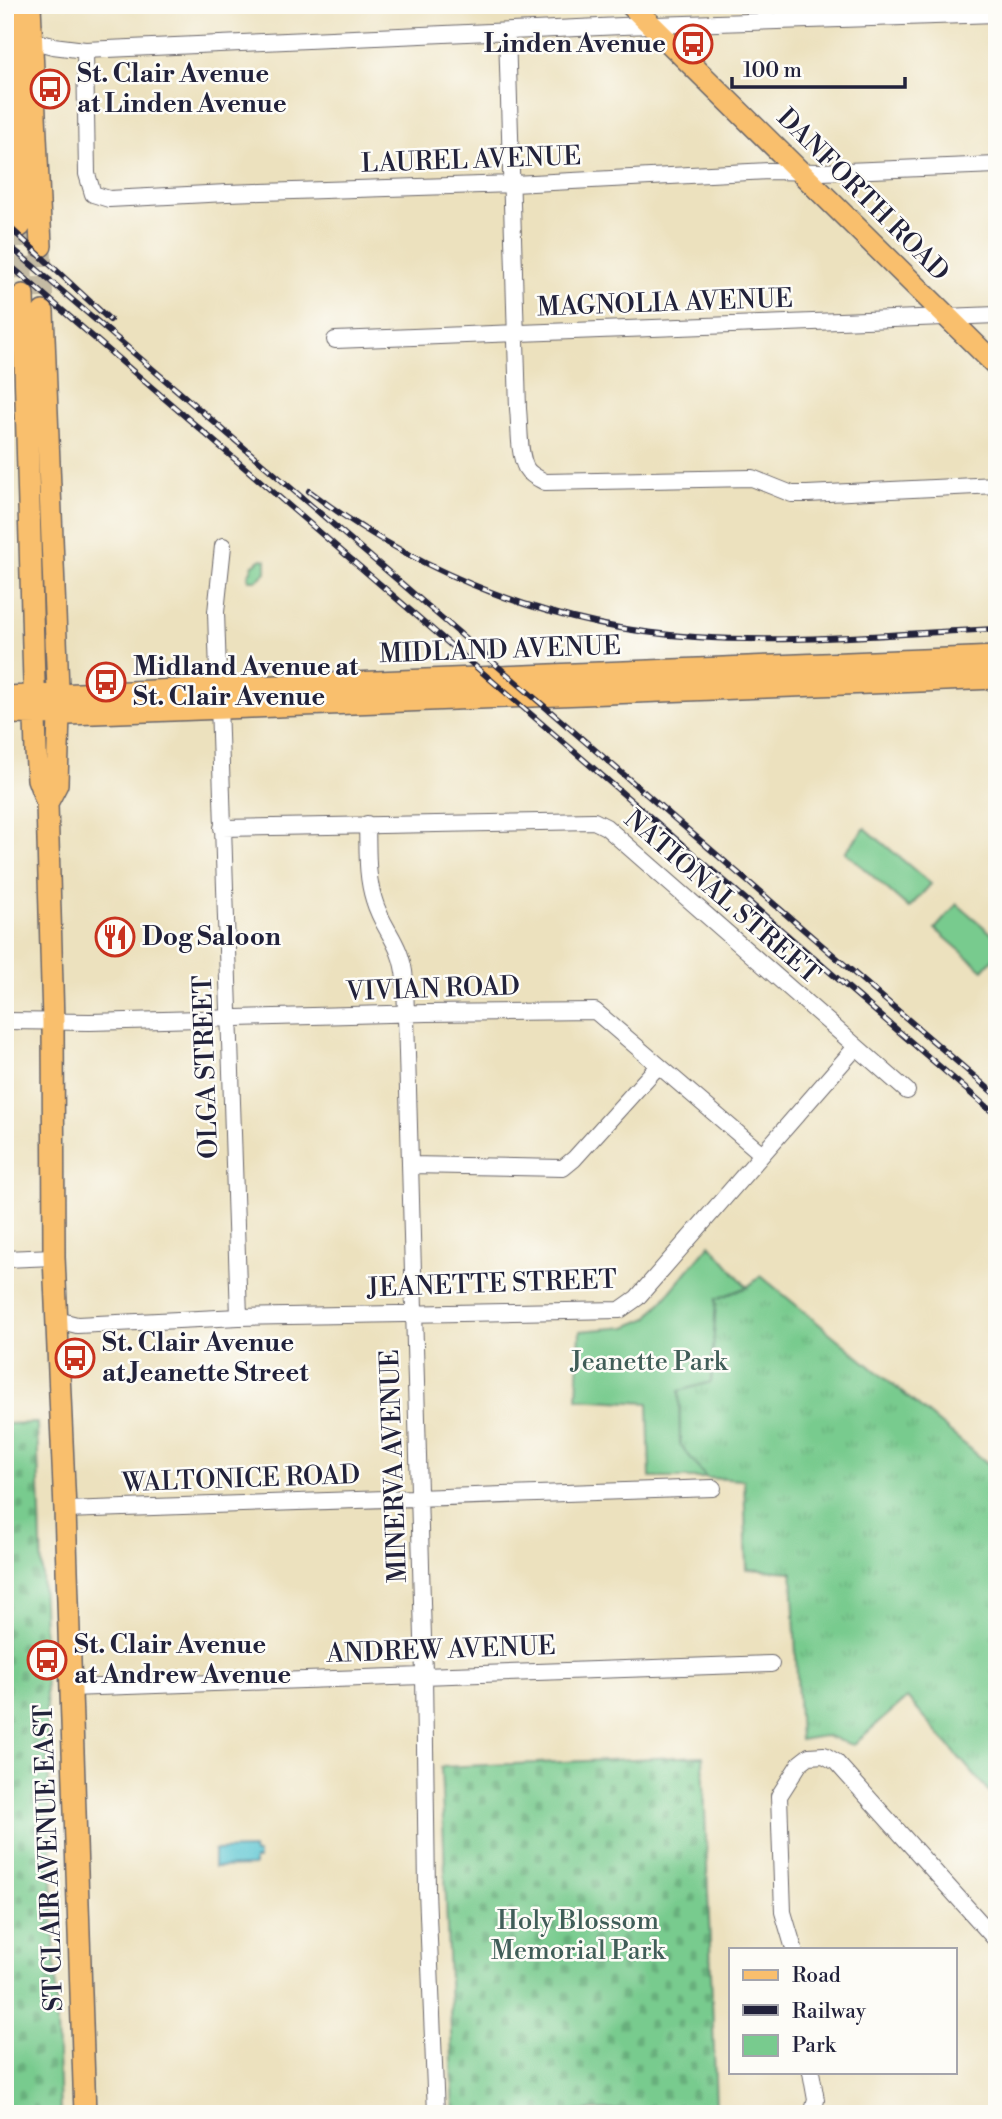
<svg xmlns="http://www.w3.org/2000/svg" width="1002" height="2119" font-family="'Libre Bodoni',serif">
  <defs>
    <pattern id="grass-tufts" width="24" height="20" patternUnits="userSpaceOnUse" patternTransform="scale(1.75)"><rect width="24" height="20" fill="#78cb8e"/><path d="M3 7l-1-3M5 7V3M7 7l1-3M15 17l-1-3M17 17v-4M19 17l1-3" fill="none" stroke="#68ae7b"/></pattern>
    <pattern id="cemetery-stones" width="16" height="16" patternUnits="userSpaceOnUse" patternTransform="scale(1.75)"><rect width="16" height="16" fill="#78cb8e"/><path d="M2 7V4a2 2 0 0 1 4 0v3zM10 15v-3a2 2 0 0 1 4 0v3z" fill="#68ae7b"/></pattern>
  </defs>
  <rect width="100%" height="100%" fill="#fdfcf7"/>
  <filter id="ink" filterUnits="userSpaceOnUse"><feTurbulence type="fractalNoise" baseFrequency=".0143" numOctaves="2"/><feDisplacementMap in="SourceGraphic" scale="14" xChannelSelector="R" yChannelSelector="G"/><feConvolveMatrix kernelMatrix="1 2 1 2 8 2 1 2 1" color-interpolation-filters="sRGB"/></filter>
  <filter id="wash" filterUnits="userSpaceOnUse"><feTurbulence type="fractalNoise" baseFrequency=".00686" numOctaves="4" result="noise"/><feDisplacementMap in="SourceGraphic" scale="28" xChannelSelector="R" yChannelSelector="G"/><feGaussianBlur stdDeviation="1.57" result="paint"/><feColorMatrix in="noise" values="0 0 0 0 0 0 0 0 0 0 0 0 0 0 0 0 0 1.4 0 .05"/><feComposite in="paint" operator="in"/></filter>
  <g filter="url(#wash)">
    <rect width="100%" height="100%" fill="#ece1be"/>
    <path fill="url(#grass-tufts)" stroke="#4d7664" stroke-width="2" d="M761 1276 997 1471V1801L907 1698 853 1745 824 1736 800 1740 792 1572 747 1569 744 1480 706 1478 680 1444 679 1390 711 1382 716 1299 747 1287Z"/>
    <path fill="url(#cemetery-stones)" stroke="#4d7664" stroke-width="2" d="M37 1423 60 2114H5V1424Z
      M703 1756 716 2106 516 2114H454L441 1767Z"/>
    <path fill="#78cb8e" stroke="#4d7664" stroke-width="2" d="M262 559 266 560V572L257 580H249L248 576 253 565Z
      M865 828 931 884 909 908 845 852Z
      M957 904 997 938V954L983 970 935 929Z
      M710 1244 747 1287 716 1299 711 1382 679 1391 680 1444 706 1478H650L648 1403 577 1399 580 1331 626 1327 648 1318Z"/>
    <path fill="#59c5d2" stroke="#3e7486" stroke-width="2" d="M253 1849 254 1854H258V1860H254V1866L214 1867V1850Z"/>
  </g>
  <g filter="url(#ink)">
    <g fill="none" stroke-linecap="round" stroke-linejoin="round">
      <path stroke="#c4bba4" stroke-width="21" stroke-dasharray="21 10" stroke-linecap="butt" d="M20 226 23 295
        M41 246 43 312"/>
      <defs>
        <path id="minor" d="M507 32 518 409C520 426 518 452 526 468 530 475 538 478 545 482L752 478 792 494H807L997 485
          M21 38 53 46 85 50 622 26 997 14
          M85 50 87 174 93 194 109 199 227 193 513 184 769 171 821 172 997 165
          M335 340 997 315
          M223 546 216 612 239 1317
          M367 824C368 850 366 875 374 900 383 931 402 942 405 980L424 1675 427 1890 436 2114
          M222 828 594 821 606 827 907 1091
          M5 1021 90 1022 426 1013 595 1011 762 1154
          M410 1165 563 1168 574 1159 658 1066
          M5 1259 54 1257
          M57 1320 77 1325 239 1317 620 1310 637 1298 856 1047
          M65 1510 713 1488
          M70 1688 771 1664
          M794 1949 783 1912 779 1796 800 1763 809 1756 824 1755 836 1762 997 1941
          M811 2072 816 2100 812 2114"/>
        <path id="major" d="M12 5 20 226
          M30 5 41 246
          M631 5 997 366
          M23 295 36 752 38 779 47 803 53 1022 54 1257 65 1510 85 2114
          M43 312 59 714 57 784 47 803
          M5 697 997 657
          M5 713 69 714 997 678"/>
      </defs>
      <use href="#minor" stroke="#696569" stroke-width="18"/>
      <use href="#major" stroke="#696569" stroke-width="24"/>
      <use href="#minor" stroke="#fff" stroke-width="16"/>
      <use href="#major" stroke="#f9bf6d" stroke-width="21"/>
      <defs>
        <path id="rail" d="M5 223 110 320
          M5 242 997 1096
          M5 261 997 1116
          M309 491C421 575 554 628 695 637 795 644 897 633 997 629"/>
      </defs>
      <use href="#rail" stroke="#22223b" stroke-width="6"/>
      <use href="#rail" stroke="#fdfcf7" stroke-width="3.5" stroke-dasharray="10" stroke-linecap="butt"/>
    </g>
  </g>
  <defs>
    <symbol id="bus-ring" viewBox="-11 -11 22 22"><circle r="9.5" fill="#fdfcf7" stroke="#c8321e" stroke-width="1.5"/><path d="M-5-6H5V4H4V6H2V4H-2V6H-4V4H-5ZM-3.5-4V0h7V-4ZM-3.5 1.2v1.5H-2V1.2ZM2 1.2v1.5H3.5V1.2Z" fill="#c8321e"/></symbol>
    <symbol id="restaurant-ring" viewBox="-11 -11 22 22"><circle r="9.5" fill="#fdfcf7" stroke="#c8321e" stroke-width="1.5"/><path d="M-5-6h1v4h1v-4h1v4h1v-4h1v5L-1.5 .5V6h-2V.5L-5-1ZM5-6V6H3V1.5H1.5Q1.5-4 5-6Z" fill="#c8321e"/></symbol>
  </defs>
  <g fill-rule="evenodd">
    <use href="#bus-ring" x="671" y="22" width="44" height="44"/>
    <use href="#bus-ring" x="28" y="67" width="44" height="44"/>
    <use href="#bus-ring" x="84" y="660" width="44" height="44"/>
    <use href="#restaurant-ring" x="93" y="915" width="44" height="44"/>
    <use href="#bus-ring" x="53" y="1336" width="44" height="44"/>
    <use href="#bus-ring" x="25" y="1638" width="44" height="44"/>
  </g>
  <g text-anchor="middle" dominant-baseline="central" stroke-width="5" stroke-linejoin="round" paint-order="stroke">
    <g font-size="26" font-weight="bold" fill="#22223b" stroke="#fdfcf7" text-anchor="start">
      <text x="666" y="44" text-anchor="end">Linden Avenue</text>
      <text x="77" y="74">St. Clair Avenue<tspan x="77" dy="30">at Linden Avenue</tspan></text>
      <text x="133" y="667">Midland Avenue at<tspan x="133" dy="30">St. Clair Avenue</tspan></text>
      <text x="142" y="937">Dog Saloon</text>
      <text x="102" y="1343">St. Clair Avenue<tspan x="102" dy="30">at Jeanette Street</tspan></text>
      <text x="74" y="1645">St. Clair Avenue<tspan x="74" dy="30">at Andrew Avenue</tspan></text>
    </g>
    <g font-size="26" fill="#22223b" stroke="#fdfcf7">
      <text transform="translate(471 160) rotate(-2)">LAUREL AVENUE</text>
      <text transform="translate(863 195) rotate(45)">DANFORTH ROAD</text>
      <text transform="translate(665 303) rotate(-2)">MAGNOLIA AVENUE</text>
      <text transform="translate(500 650) rotate(-2)">MIDLAND AVENUE</text>
      <text transform="translate(722 897) rotate(41)">NATIONAL STREET</text>
      <text transform="translate(433 989) rotate(-2)">VIVIAN ROAD</text>
      <text transform="translate(206 1067) rotate(-92)">OLGA STREET</text>
      <text transform="translate(492 1284) rotate(-2)">JEANETTE STREET</text>
      <text transform="translate(394 1466) rotate(-92)">MINERVA AVENUE</text>
      <text transform="translate(241 1479) rotate(-2)">WALTONICE ROAD</text>
      <text transform="translate(441 1650) rotate(-2)">ANDREW AVENUE</text>
      <text transform="translate(49 1858) rotate(-92)">ST CLAIR AVENUE EAST</text>
    </g>
    <g font-size="26" fill="#405d58" stroke="#fdfcf7">
      <text x="649" y="1362">Jeanette Park</text>
      <text x="578" y="1921">Holy Blossom<tspan x="578" dy="30">Memorial Park</tspan></text>
    </g>
  </g>
  <rect width="1002" height="2119" fill="none" stroke="#fdfcf7" stroke-width="28"/>
  <rect x="729" y="1948" width="228" height="126" fill="#fdfcf7" stroke="#a5a5ac" stroke-width="2"/>
  <rect x="743" y="1970" width="35" height="10" fill="#f9bf6d" stroke="#a5a5ac" stroke-width="2"/>
  <text x="792" y="1982" font-size="21" fill="#22223b">Road</text>
  <rect x="743" y="2005" width="35" height="10" fill="#22223b" stroke="#a5a5ac" stroke-width="2"/>
  <text x="792" y="2018" font-size="21" fill="#22223b">Railway</text>
  <rect x="743" y="2035" width="35" height="21" fill="#78cb8e" stroke="#a5a5ac" stroke-width="2"/>
  <text x="792" y="2052" font-size="21" fill="#22223b">Park</text>
  <path d="M732 77v10h173v-10" fill="none" stroke="#22223b" stroke-width="3.5"/>
  <text x="743" y="77" font-size="21" fill="#22223b" stroke="#fdfcf7" stroke-width="5" paint-order="stroke">100 m</text>
</svg>
